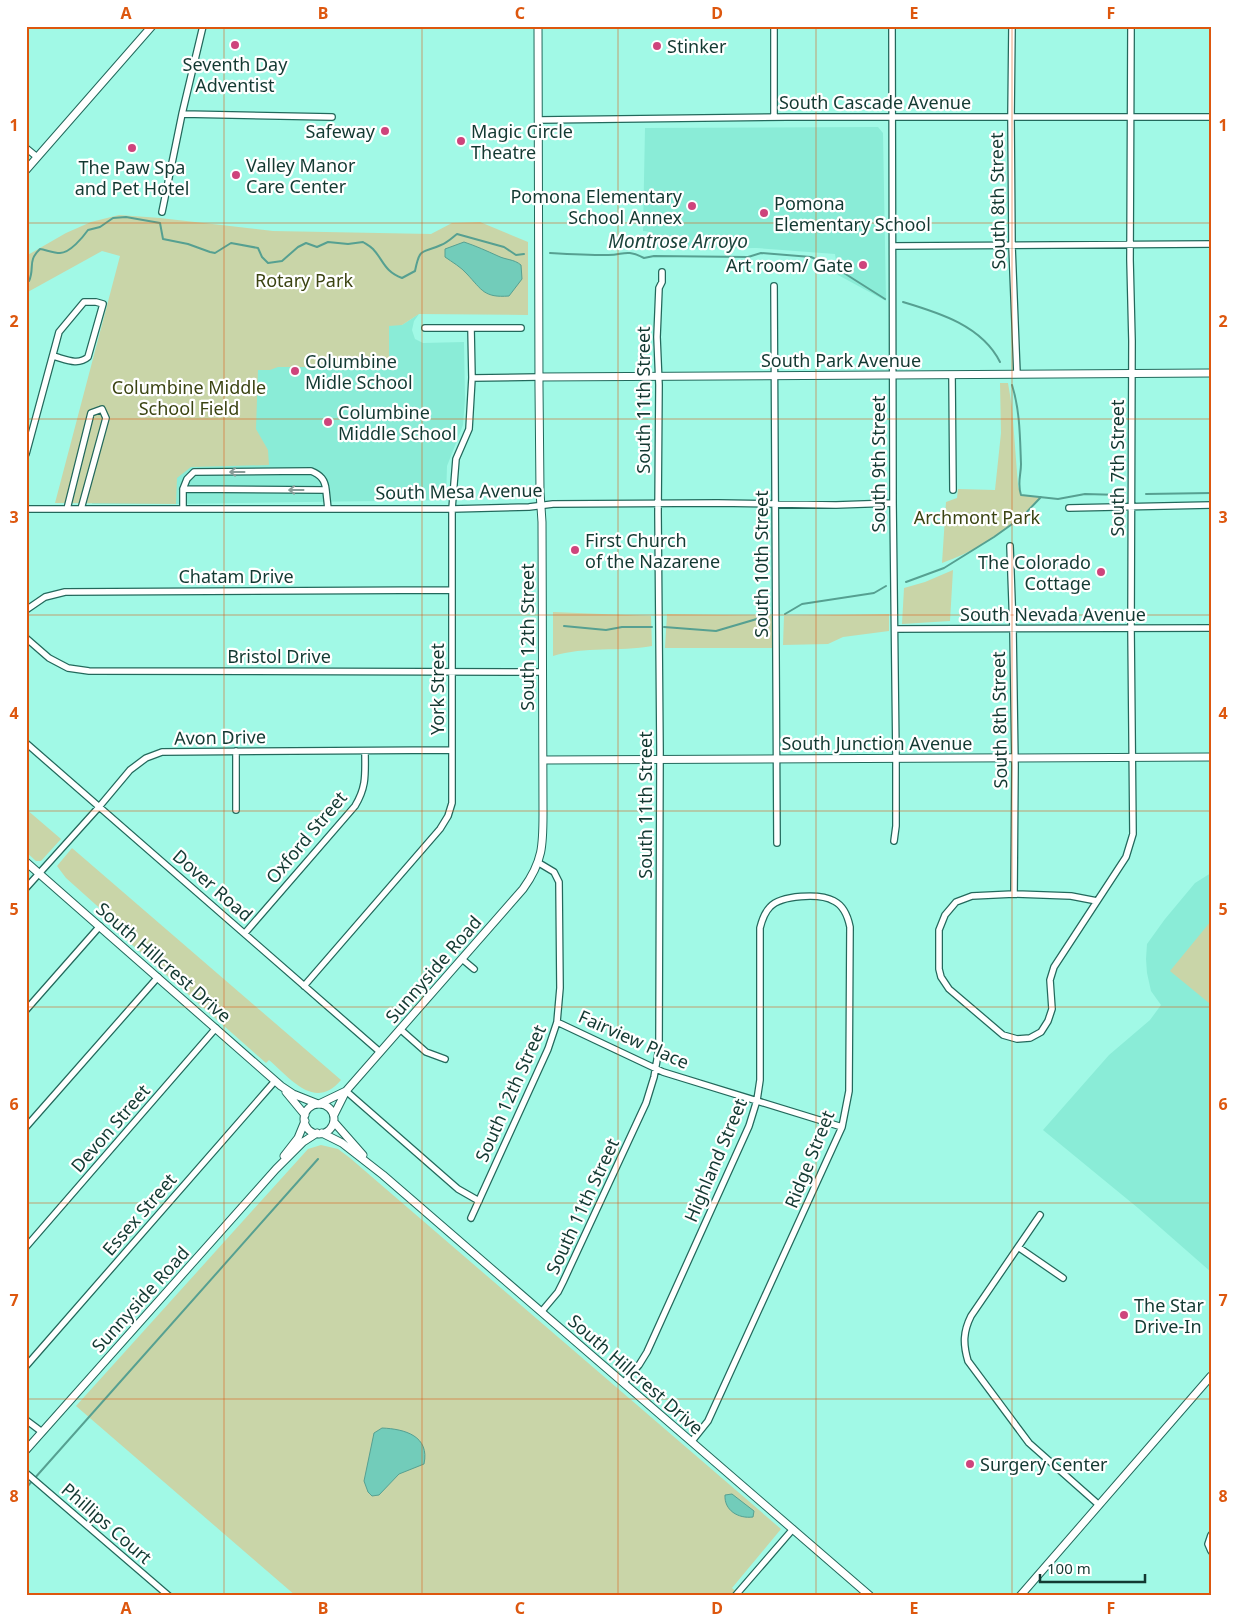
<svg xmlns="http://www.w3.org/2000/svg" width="1237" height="1622" font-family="'Noto Sans',sans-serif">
  <rect width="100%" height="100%" fill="#a1f9e6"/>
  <path fill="#8aecd7" d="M878 127 883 133 886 301 838 275 835 254 757 248 652 249 651 232 643 231 645 128Z
    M419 314 414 321 412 330 415 339 423 343 464 342 465 399 463 425 447 466 446 500 176 504H92L136 327 402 325Z
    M1211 873V1272L1138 1208 1043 1130 1109 1055 1150 1020 1161 1005 1151 991 1147 973 1146 959 1147 944 1165 919 1195 883Z"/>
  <path fill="#c9d5a8" d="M119 215 160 218 273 231 431 234 452 223 480 222 528 242V315L419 314 402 325 389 326V365H378L377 367H278L270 370H258L256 429 268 450 269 465 191 467 177 478 176 504 55 503 120 256 102 251 26 293V256L66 233 91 222Z
    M1000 383H1008L1012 407 1018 486 1021 495 1041 497C1012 528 983 548 942 563L946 502 957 498 958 489 995 490 1001 433Z
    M953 570 950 621 902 624 904 588 925 582Z
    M553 612 651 616 652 646C619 652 585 646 553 656Z
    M667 614 772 616 773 648H665Z
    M889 614V631L843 637 828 644 783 645 784 616Z
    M26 809 61 839 41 861H36L26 852Z
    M72 848 341 1080C315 1111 291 1079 269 1060L266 1063 113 928 114 921 66 878 57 866Z
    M1211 921V1001L1209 1003 1170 971Z
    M321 1145 338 1149 350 1158 781 1529 732 1588 741 1596H296L76 1406 308 1149Z"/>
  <path fill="#72ccba" stroke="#56a091" d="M464 242C476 246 487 251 498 256 506 260 514 259 521 265L522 279 509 296C484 298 482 290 467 274 461 267 452 262 445 257V249Z
    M382 1428C405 1429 430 1436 424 1464L399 1474 379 1495 372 1496 368 1492 364 1481 374 1433Z
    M732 1494 754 1511 753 1517C738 1519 724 1510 725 1495Z"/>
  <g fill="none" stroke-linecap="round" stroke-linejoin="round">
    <path stroke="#56a091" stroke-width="2" d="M550 253C568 254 587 255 606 255 623 256 625 248 644 258L654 256 748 257 761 253 811 257 836 268 885 299
      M26 282 29 281C35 268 27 261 40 249 46 250 54 253 60 253 70 253 83 237 88 230L100 227 113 218 126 217 160 223 163 239 188 244 210 252 215 253 231 243 258 248 262 257 268 263 282 261 298 247 306 243 317 247 328 242 348 244 363 242C366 244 370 246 373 249 384 261 384 271 402 278L415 271C420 246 422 254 441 245 447 243 452 238 457 234L504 247 516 255 524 254
      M903 302C940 313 982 326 1000 362
      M1012 385C1020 410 1020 438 1021 464 1021 475 1017 484 1021 495L1058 499 1085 494 1121 495
      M1146 494 1211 493
      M906 582 944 568 994 537 1022 517 1041 497
      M785 614 802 604 874 593 886 586
      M564 626 606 630 622 627H652
      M664 627 716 631 767 616
      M26 1488 318 1159"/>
    <defs>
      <path id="minor" d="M774 26V117
        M892 26 893 503 896 758V826L894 841
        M1012 26 1011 117 1012 246 1017 374
        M182 114 332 117
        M539 120 787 117H1211
        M26 148 37 157
        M162 212 182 114 203 26
        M893 246 1211 244
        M774 286 777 843
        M425 328H471
        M952 375 953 490
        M472 378 539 377
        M26 454 59 332 84 302H96L103 304 88 357C78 366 65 359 53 356
        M183 489 187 479 194 472 311 471C321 475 325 480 326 490
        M1069 508 1211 505
        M26 509H452L529 507 553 504 718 503 836 505 893 503
        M67 509 91 413 102 409 106 418 81 509
        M183 509V489L326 490 328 509
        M1010 546 1013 629 1015 766 1014 894
        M26 610 45 597 65 592 451 590
        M895 629 1211 628
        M26 638 49 658 68 668 89 671 542 672
        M26 743 380 1052
        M236 810V751
        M26 888 99 807 130 770 146 758 162 752 452 750
        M1097 901 1071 896 1014 894 972 896 956 902 945 915 939 930V969L941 977 949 989 1003 1035 1017 1039 1030 1038 1041 1032 1048 1021 1052 1009 1050 980 1054 967 1126 857 1133 834 1131 628 1132 341 1130 260 1131 26
        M245 933 355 806C367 786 365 774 365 751
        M462 959 474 969
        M304 986 440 829 448 816 452 803V509L456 459 469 429 472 378 471 328H521
        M26 1010 100 926
        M557 1022 663 1072 842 1127
        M400 1029 426 1052 445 1059
        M346 1091 458 1189 479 1201
        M26 1127 158 977
        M1040 1215 971 1316C963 1332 963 1344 968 1361L1029 1443 1099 1505
        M471 1218 548 1049 557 1022 560 988 559 882 554 872 539 863
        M26 1247 216 1028
        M1018 1247 1063 1278
        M542 1311 558 1292 563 1282 646 1103 654 1077 659 1048 660 751 658 513 659 385 657 337 659 288 662 282V272
        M26 1366 275 1081
        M624 1382 639 1365 647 1352 749 1126 757 1100 760 1080V928C762 920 764 913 770 907 781 895 820 893 834 901 844 906 848 917 850 927L849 1091 842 1127 708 1421 692 1441
        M26 1420 42 1432
        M26 1473 169 1596
        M1211 1535 1208 1544 1211 1551
        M735 1596 793 1529"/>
      <path id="tertiary" d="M26 170 152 26
        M539 377 1211 373
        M543 760 1211 757
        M26 862 281 1086 293 1094 318 1104
        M286 1092 305 1115
        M319 1104 346 1091
        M304 1119a15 15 0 1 1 30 0a15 15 0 1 1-30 0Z
        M334 1115 346 1091 523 889C544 860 543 843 543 809L542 522 540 492 539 387 538 26
        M334 1122 363 1155
        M322 1133 342 1143 383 1175 870 1596
        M284 1156 298 1138 305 1121
        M26 1450 276 1169 303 1142 317 1133
        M1020 1596 1211 1376"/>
    </defs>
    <use href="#minor" stroke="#23695c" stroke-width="8"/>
    <use href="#tertiary" stroke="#23695c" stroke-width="9"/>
    <use href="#minor" stroke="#fff" stroke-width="5.5"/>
    <use href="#tertiary" stroke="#fff" stroke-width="7"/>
  </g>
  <defs><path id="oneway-shaft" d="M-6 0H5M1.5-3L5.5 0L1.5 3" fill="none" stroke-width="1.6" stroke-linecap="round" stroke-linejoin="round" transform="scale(1.25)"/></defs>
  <g stroke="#899c98">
    <use href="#oneway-shaft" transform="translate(237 472) rotate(180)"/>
    <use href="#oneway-shaft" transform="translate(296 490) rotate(-180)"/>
  </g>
  <path fill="none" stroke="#dd570e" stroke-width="1" stroke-opacity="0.55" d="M224 26V1596M422 26V1596M618 26V1596M816 26V1596M1012 26V1596M26 223H1211M26 419H1211M26 615H1211M26 811H1211M26 1007H1211M26 1203H1211M26 1399H1211"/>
  <g fill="#ce447c" stroke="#fff" stroke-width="2">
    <circle cx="235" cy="45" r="5"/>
    <circle cx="657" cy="46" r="5"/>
    <circle cx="385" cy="131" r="5"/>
    <circle cx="461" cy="141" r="5"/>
    <circle cx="132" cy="148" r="5"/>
    <circle cx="236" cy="175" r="5"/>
    <circle cx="692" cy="206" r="5"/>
    <circle cx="764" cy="213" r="5"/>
    <circle cx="863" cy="265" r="5"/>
    <circle cx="295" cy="371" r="5"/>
    <circle cx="328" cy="422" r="5"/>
    <circle cx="575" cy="550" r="5"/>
    <circle cx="1101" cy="572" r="5"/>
    <circle cx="1124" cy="1315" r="5"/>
    <circle cx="970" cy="1464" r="5"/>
  </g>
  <g text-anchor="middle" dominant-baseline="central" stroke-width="4.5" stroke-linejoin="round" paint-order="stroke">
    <g font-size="18" fill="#133932" stroke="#fff" text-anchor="start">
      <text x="667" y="46">Stinker</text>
      <text x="235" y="64" text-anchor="middle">Seventh Day<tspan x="235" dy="21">Adventist</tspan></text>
      <text x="375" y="131" text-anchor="end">Safeway</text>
      <text x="471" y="131">Magic Circle<tspan x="471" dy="21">Theatre</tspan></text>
      <text x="246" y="165">Valley Manor<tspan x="246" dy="21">Care Center</tspan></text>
      <text x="132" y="167" text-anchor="middle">The Paw Spa<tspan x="132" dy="21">and Pet Hotel</tspan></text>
      <text x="682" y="196" text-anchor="end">Pomona Elementary<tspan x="682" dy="21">School Annex</tspan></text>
      <text x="774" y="203">Pomona<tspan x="774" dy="21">Elementary School</tspan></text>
      <text x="853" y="265" text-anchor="end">Art room/ Gate</text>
      <text x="305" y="361">Columbine<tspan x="305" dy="21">Midle School</tspan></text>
      <text x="338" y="412">Columbine<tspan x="338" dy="21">Middle School</tspan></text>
      <text x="585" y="540">First Church<tspan x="585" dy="21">of the Nazarene</tspan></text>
      <text x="1091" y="562" text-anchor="end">The Colorado<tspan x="1091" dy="21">Cottage</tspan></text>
      <text x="1134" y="1305">The Star<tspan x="1134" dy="21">Drive-In</tspan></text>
      <text x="980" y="1464">Surgery Center</text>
    </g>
    <g font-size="18" fill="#133932" stroke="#fff">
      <text x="875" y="102">South Cascade Avenue</text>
      <text transform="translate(997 201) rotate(-91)">South 8th Street</text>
      <text x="841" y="360">South Park Avenue</text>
      <text transform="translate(643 400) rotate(-90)">South 11th Street</text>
      <text transform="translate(878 464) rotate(-90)">South 9th Street</text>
      <text transform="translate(1117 468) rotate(-90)">South 7th Street</text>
      <text transform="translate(459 491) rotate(-1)">South Mesa Avenue</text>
      <text transform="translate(761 564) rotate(-90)">South 10th Street</text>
      <text x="236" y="576">Chatam Drive</text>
      <text x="1053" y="614">South Nevada Avenue</text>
      <text transform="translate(527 637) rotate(-90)">South 12th Street</text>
      <text x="279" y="656">Bristol Drive</text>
      <text transform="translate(437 689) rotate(-90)">York Street</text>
      <text transform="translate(999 720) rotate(-91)">South 8th Street</text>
      <text transform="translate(220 737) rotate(-1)">Avon Drive</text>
      <text x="877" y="743">South Junction Avenue</text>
      <text transform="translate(645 805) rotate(-90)">South 11th Street</text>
      <text transform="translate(306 837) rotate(-50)">Oxford Street</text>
      <text transform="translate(213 885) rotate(41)">Dover Road</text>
      <text transform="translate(164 962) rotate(41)">South Hillcrest Drive</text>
      <text transform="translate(433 969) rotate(-49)">Sunnyside Road</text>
      <text transform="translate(634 1039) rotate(24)">Fairview Place</text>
      <text transform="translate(510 1093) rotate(-66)">South 12th Street</text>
      <text transform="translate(110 1128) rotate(-49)">Devon Street</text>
      <text transform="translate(809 1159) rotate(-68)">Ridge Street</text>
      <text transform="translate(715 1160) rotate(-67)">Highland Street</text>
      <text transform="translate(582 1206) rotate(-65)">South 11th Street</text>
      <text transform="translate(139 1214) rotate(-49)">Essex Street</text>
      <text transform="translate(140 1299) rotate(-48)">Sunnyside Road</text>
      <text transform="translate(636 1374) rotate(41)">South Hillcrest Drive</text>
      <text transform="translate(107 1523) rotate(41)">Phillips Court</text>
    </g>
    <g font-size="18" fill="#3b4412" stroke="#fff">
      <text x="304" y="280">Rotary Park</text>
      <text x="189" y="387">Columbine Middle<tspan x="189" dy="21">School Field</tspan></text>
      <text x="977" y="517">Archmont Park</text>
    </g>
    <g font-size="19" font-style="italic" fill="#1b443c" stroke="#fff">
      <text x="678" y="241">Montrose Arroyo</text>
    </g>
  </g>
  <rect width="1237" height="1622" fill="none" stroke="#ffffff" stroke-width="55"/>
  <path d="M1040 1574v8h105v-8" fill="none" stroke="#133932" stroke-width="2.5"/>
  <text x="1047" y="1574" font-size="15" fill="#133932" stroke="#ffffff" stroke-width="4" paint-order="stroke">100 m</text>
  <rect x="28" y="28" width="1182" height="1566" fill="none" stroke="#dd570e" stroke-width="2"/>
  <g font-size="16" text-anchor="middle" font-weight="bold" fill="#dd570e">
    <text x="126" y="19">A</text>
    <text x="323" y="19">B</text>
    <text x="520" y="19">C</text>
    <text x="717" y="19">D</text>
    <text x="914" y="19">E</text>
    <text x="1111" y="19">F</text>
    <text x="14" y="131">1</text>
    <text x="1223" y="131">1</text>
    <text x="14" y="327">2</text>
    <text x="1223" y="327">2</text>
    <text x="14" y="523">3</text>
    <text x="1223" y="523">3</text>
    <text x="14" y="719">4</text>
    <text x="1223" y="719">4</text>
    <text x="14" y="915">5</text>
    <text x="1223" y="915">5</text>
    <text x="14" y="1110">6</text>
    <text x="1223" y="1110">6</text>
    <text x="14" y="1306">7</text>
    <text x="1223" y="1306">7</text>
    <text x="14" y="1502">8</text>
    <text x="1223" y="1502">8</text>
    <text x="126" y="1614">A</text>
    <text x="323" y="1614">B</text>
    <text x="520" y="1614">C</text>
    <text x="717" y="1614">D</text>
    <text x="914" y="1614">E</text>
    <text x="1111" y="1614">F</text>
  </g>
</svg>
